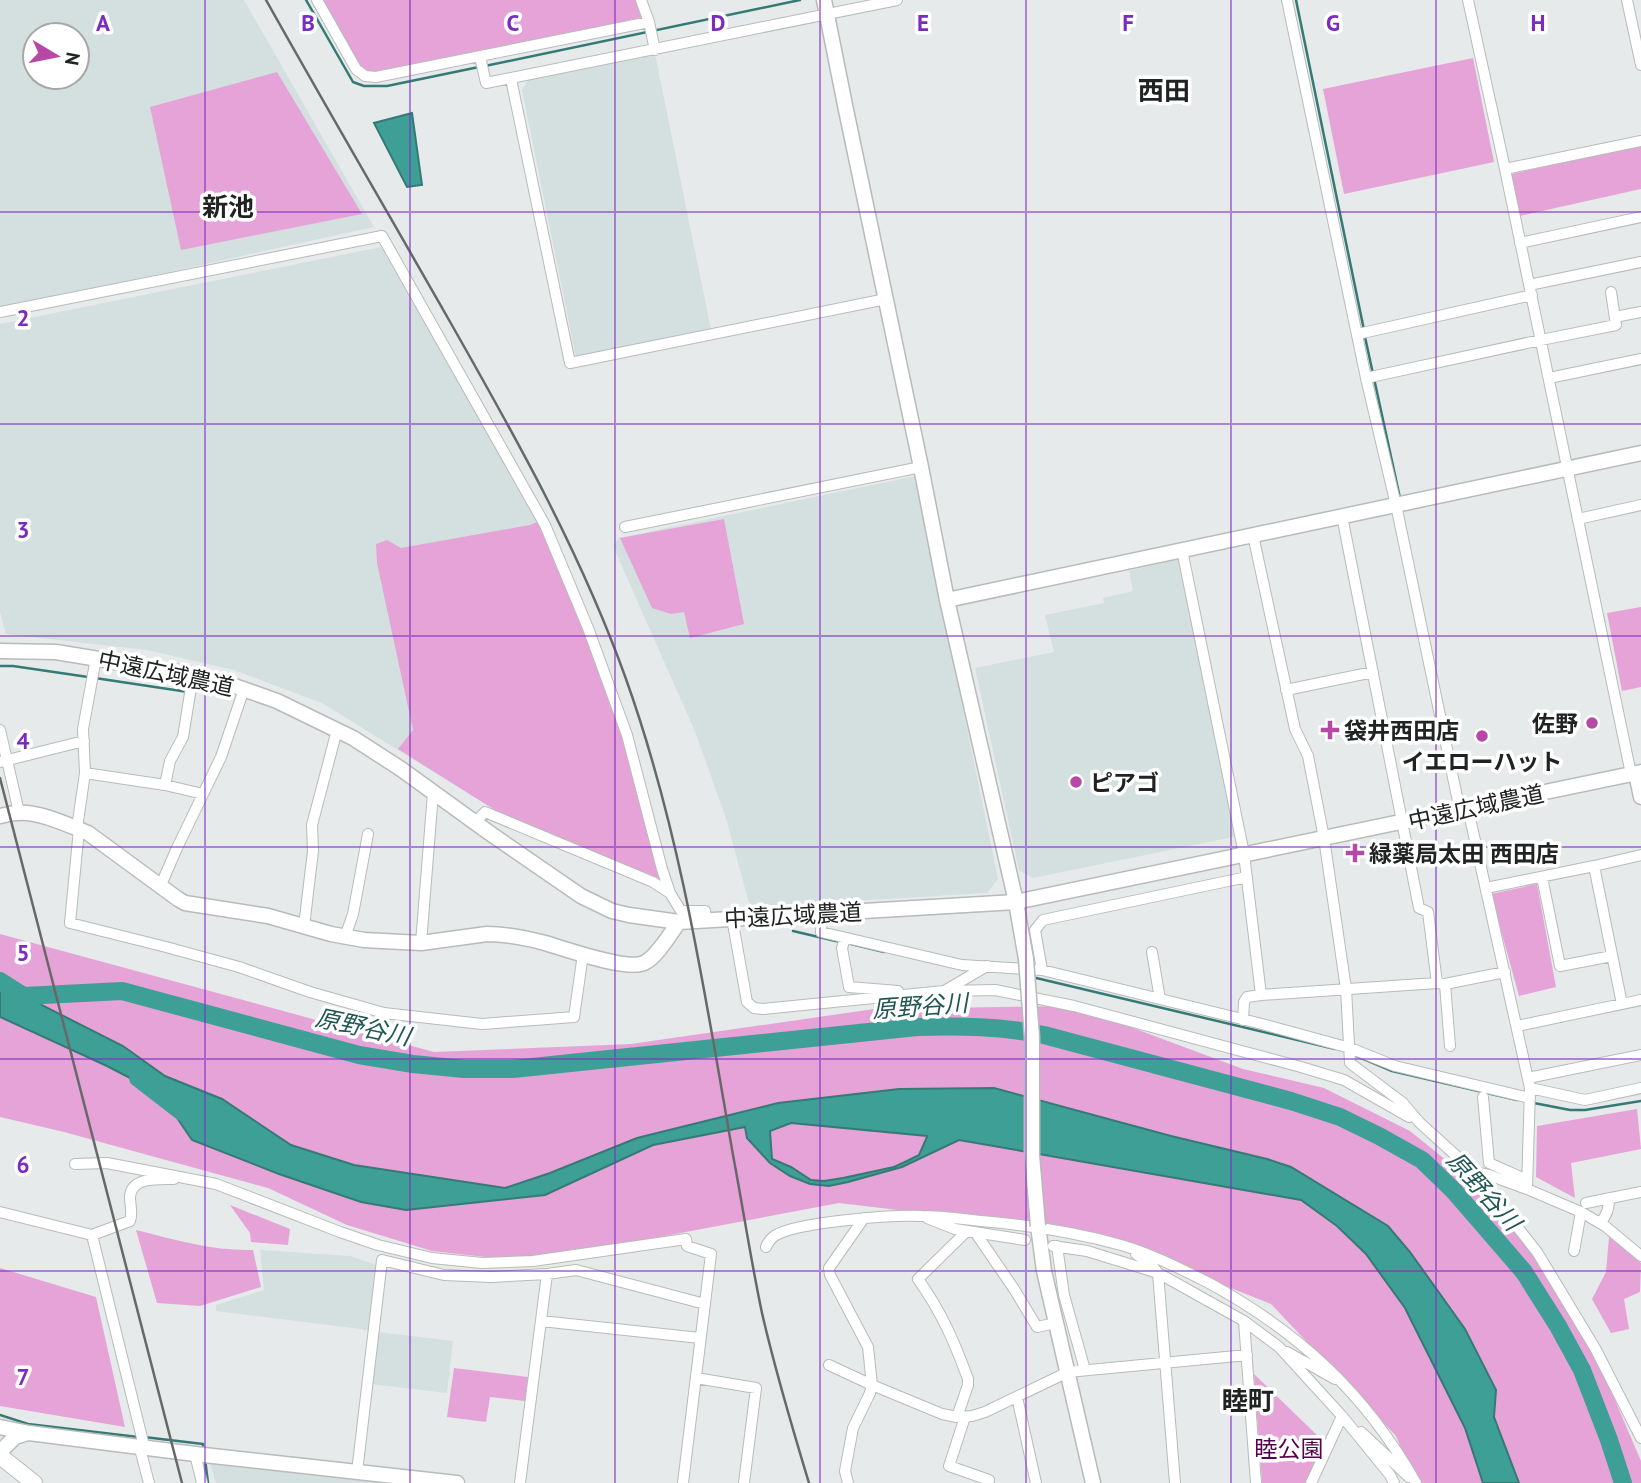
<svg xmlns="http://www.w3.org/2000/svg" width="1641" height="1483" font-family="'PT Sans','Noto Sans JP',sans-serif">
  <rect width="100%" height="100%" fill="#e6eaea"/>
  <path fill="#d3e0df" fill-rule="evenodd" d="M0 0H244L374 227 0 309ZM35 35H77V77H35Z
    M655 54 711 330 576 358 522 90 528 80Z
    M381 247 552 549 474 797 322 703 234 670 147 650 6 634 0 612V324Z
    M915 476 998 879 987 893 750 907 726 818 696 734 613 546 619 538Z
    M1179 559 1238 836 1033 878 1019 870 975 668 1054 652 1045 615 1104 603 1103 598 1133 591 1129 571Z
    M260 1250 350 1256 376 1265 368 1330 216 1311V1305L264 1290Z
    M378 1332 453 1341 447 1393 371 1384Z
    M209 1460 392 1483H216Z"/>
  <path fill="#e6a3d8" d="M320 0H643L647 16 376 77 362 73Z
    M1473 58 1494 162 1344 194 1323 89Z
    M277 72 362 214 181 250 150 107Z
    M1641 145V189L1515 217 1512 174Z
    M724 519 744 624 690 638 684 612 671 614 652 608 620 538Z
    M542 520 564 569 641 791 661 883 653 882 498 812 398 749 413 730 377 563 376 544 387 540 401 548 530 525Z
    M1641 607V687L1622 691 1607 613Z
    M1537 884 1556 987 1519 996 1491 894Z
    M0 934 434 1052 631 1044 874 1009 1074 1006 1243 1069 1324 1088 1410 1131 1468 1178 1524 1243 1560 1294 1608 1384 1641 1461V1483H1416L1396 1436 1271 1304 1092 1233 839 1203 585 1251 512 1260 432 1251 347 1225 268 1188 64 1132 0 1117Z
    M1637 1109 1641 1149 1571 1163 1575 1198 1536 1177 1537 1126Z
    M230 1205 290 1229 288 1245 251 1242 250 1233Z
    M136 1230C176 1240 212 1251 253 1250L261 1287 200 1306 157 1303Z
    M1609 1237 1641 1263 1640 1292 1624 1299 1629 1329 1611 1333 1592 1299 1606 1272Z
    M0 1268 96 1297 125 1427 0 1406Z
    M454 1368 528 1377 525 1401 490 1397 486 1422 447 1417Z
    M1254 1374 1324 1442 1308 1483H1262Z"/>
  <path fill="#3e9f97" stroke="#357a74" stroke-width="2" fill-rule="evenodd" d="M412 113 422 185 407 187 374 123Z
    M0 984 123 1046 165 1076 222 1099 291 1145 354 1165 505 1188 550 1173 637 1138 778 1103 899 1089 994 1088 1171 1136 1267 1159 1291 1167 1388 1226 1410 1252 1465 1329 1496 1390 1494 1417 1519 1483H1483L1465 1428 1405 1308 1366 1254 1337 1226 1301 1200 959 1140 902 1167 848 1182 829 1186 810 1184 790 1176 770 1163 747 1138 745 1127 653 1145 545 1195 406 1210 361 1202 279 1174 192 1140 161 1094 107 1066 0 1017ZM791 1123 927 1136V1137L919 1155 907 1161 894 1167 843 1178 824 1181 811 1180 791 1167 772 1159 770 1131Z"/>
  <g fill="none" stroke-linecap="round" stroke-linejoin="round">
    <path stroke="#357a74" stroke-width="2.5" d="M306 0 353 82 364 86H387L479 67
      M1296 0 1364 330
      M485 66 800 0
      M1365 337 1400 498
      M0 666H13L88 677
      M95 678 188 692
      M793 931 840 942
      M847 943 884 952
      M1032 977 1335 1049
      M1352 1054 1392 1071 1517 1100
      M1534 1103 1570 1110H1585L1641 1101
      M0 1415 28 1424 138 1437
      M144 1437 203 1444V1449
      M205 1459 208 1483"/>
    <path stroke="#3e9f97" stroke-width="18" d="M0 981 33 1002
      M24 996 122 991 359 1055 413 1064 464 1069H513L917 1027C961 1026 1000 1026 1044 1035L1291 1101 1340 1117 1379 1136 1422 1160 1454 1191 1524 1272 1558 1326 1582 1370 1609 1440 1623 1483
      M138 1078 182 1112"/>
    <defs>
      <path id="street" d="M317 0 356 69 365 76 376 77 649 22 641 0
        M1287 0 1366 378 1396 505 1460 811
        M1468 0 1505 169 1631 774
        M1627 0 1641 65
        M649 22 655 50
        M480 57 486 83 897 0
        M511 79 570 363 886 299
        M1505 169 1641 141
        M1520 243 1641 217
        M1529 285 1641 262
        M0 312 382 236 545 525 588 628 627 735 662 869 670 893 681 911H705L707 920
        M1615 317 1641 312
        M1358 334 1532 295
        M1366 378 1541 340 1616 325 1611 292
        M1549 378 1641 359
        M1578 519 1641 505
        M625 527 921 467
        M1253 535 1295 729 1308 756 1324 838 1346 989 1350 1063 1403 1103 1419 1122 1474 1172 1537 1252 1595 1348 1641 1438
        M1182 550 1244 854 1261 995 1247 997 1244 1002 1243 1020
        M1286 690 1373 672
        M0 730 19 812
        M0 762 84 741
        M85 773 165 785 203 794
        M165 785 170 761 183 737 193 675
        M1468 809 1530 1088 1527 1189
        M475 823 485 812 653 882 670 893
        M77 828 85 773 83 729 96 658
        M79 829 70 923 166 947 239 967 310 992 384 1013 482 1024 574 1017 583 954
        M1594 866 1641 855
        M1542 877 1560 966 1612 956
        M160 887 177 848 221 757 244 689
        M1486 888 1594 866 1622 1004
        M822 913 821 932 962 965 1042 970 1258 1023 1350 1048 1395 1066 1530 1098
        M732 918 747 1002 754 1008 763 1009 944 991 995 990 1074 1006 1301 1067 1344 1080 1409 1117
        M304 926 313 851 312 825 337 730
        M345 937 353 914 368 834
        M845 938 842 948 849 987 898 991
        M421 943 433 793
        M1152 952 1160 999
        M1042 970 1035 930 1043 920 1247 877
        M1437 983 1445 984 1505 972
        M1445 984 1450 1046
        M946 990 987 966
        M1261 995 1437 983 1428 912 1419 908 1342 516
        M1517 1026 1641 1000
        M1528 1078 1641 1055
        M1530 1088 1585 1100 1641 1088
        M1483 1097 1489 1163 1527 1180
        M75 1164 107 1163 216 1184 340 1232 378 1245 432 1258 482 1263 533 1261 686 1239 687 1246 711 1254 683 1483
        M1474 1172 1489 1175 1527 1189 1581 1212 1605 1226 1641 1256
        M1586 1203 1641 1192
        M0 1212 92 1235 144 1446
        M927 1218 955 1229 1025 1240
        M1600 1223C1607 1215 1609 1209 1609 1198
        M975 1232 1014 1289 1037 1327 1056 1323
        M92 1235 130 1221C133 1213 130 1206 130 1197 131 1177 158 1179 174 1179
        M1053 1246 1087 1251 1158 1273 1244 1321 1279 1347 1342 1416 1390 1475 1394 1483
        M1057 1246 1064 1295 1085 1370
        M766 1247C768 1242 771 1238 776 1235 792 1226 829 1222 848 1220 873 1217 898 1215 922 1216 942 1216 961 1219 981 1221 1028 1225 1075 1232 1121 1245 1152 1254 1181 1269 1209 1283 1299 1332 1365 1393 1416 1483
        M1574 1251 1581 1212
        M1136 1254 1151 1264 1158 1273 1175 1483
        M541 1321 700 1338
        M1244 1321 1256 1483
        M1287 1352 1335 1379
        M829 1365 872 1385 942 1414 957 1417 972 1416 985 1412 1068 1372 1247 1355
        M696 1378 756 1388 744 1483
        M1017 1397 1036 1483
        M957 1417 968 1385V1379C954 1341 942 1313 918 1279L967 1231
        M965 1417 949 1466 989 1480 988 1483
        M1361 1432 1409 1477
        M139 1445 149 1483
        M195 1454 202 1483
        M357 1472 382 1260 444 1275 491 1277 547 1274 576 1270 705 1304
        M520 1483 547 1274
        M848 1483 845 1471 853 1428 870 1393 872 1385 868 1347 830 1275 829 1268 864 1218
        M1311 1483 1342 1416"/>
      <path id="secondary" d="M824 0 846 110 921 467 947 600 1016 902 1026 959
        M947 600 1641 453
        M0 651 56 652 201 676 226 683 277 701 353 738 401 769 491 834 581 896 612 911 629 915 679 922 1016 902 1641 772
        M1636 773 1641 797
        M0 816C6 815 11 813 17 813 39 811 68 825 88 833L178 899 185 903 268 916 331 934 364 940 421 943 487 934C506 934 526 938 545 943 565 949 627 971 644 963 657 957 670 934 679 922
        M1038 1226 1044 1271 1093 1483
        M0 1427 29 1433 195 1454 457 1483
        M0 1452 15 1437 28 1433"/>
      <path id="primary" d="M0 1456 34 1483"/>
    </defs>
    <use href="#street" stroke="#b7bbba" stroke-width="12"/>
    <use href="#secondary" stroke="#b7bbba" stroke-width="17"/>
    <use href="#primary" stroke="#b7bbba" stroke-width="18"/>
    <use href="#street" stroke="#fff" stroke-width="10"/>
    <use href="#secondary" stroke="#fff" stroke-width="14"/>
    <use href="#primary" stroke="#fff" stroke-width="16"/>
    <path stroke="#676969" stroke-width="2.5" d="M266 0C326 107 388 213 449 320 515 436 581 553 626 679 681 833 705 995 733 1155 743 1208 751 1261 762 1313 775 1370 792 1427 809 1483
      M0 778 182 1483"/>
    <defs>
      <path id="secondary-bridge" d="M1026 959 1032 1037V1155L1038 1226"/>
    </defs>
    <use href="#secondary-bridge" stroke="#b7bbba" stroke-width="17" stroke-linecap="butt"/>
    <use href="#secondary-bridge" stroke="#fff" stroke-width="14"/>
  </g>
  <path fill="none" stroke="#7b2cbf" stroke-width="2" stroke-opacity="0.55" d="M205 0V1483M410 0V1483M615 0V1483M820 0V1483M1026 0V1483M1231 0V1483M1436 0V1483M0 212H1641M0 424H1641M0 636H1641M0 847H1641M0 1059H1641M0 1271H1641"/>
  <g fill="#b748a5" stroke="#fff" stroke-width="2.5">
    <circle cx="1592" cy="723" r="7"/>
    <path d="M1326.5 719.5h7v7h7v7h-7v7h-7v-7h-7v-7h7z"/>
    <circle cx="1482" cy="736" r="7"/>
    <circle cx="1076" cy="782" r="7"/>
    <path d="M1351.5 842.5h7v7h7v7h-7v7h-7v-7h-7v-7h7z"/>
  </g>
  <g text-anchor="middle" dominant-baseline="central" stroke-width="7" stroke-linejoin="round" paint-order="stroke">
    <g font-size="23" fill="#212222" stroke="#fff">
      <text transform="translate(166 673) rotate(12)">中遠広域農道</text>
      <text transform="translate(1476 807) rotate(-12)">中遠広域農道</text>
      <text transform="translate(793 915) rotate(-3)">中遠広域農道</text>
    </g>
    <g font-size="23" font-weight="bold" fill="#212222" stroke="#fff" text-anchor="start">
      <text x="1578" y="723" text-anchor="end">佐野</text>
      <text x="1344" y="730">袋井西田店</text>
      <text x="1482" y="761" text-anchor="middle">イエローハット</text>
      <text x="1090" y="782">ピアゴ</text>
      <text x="1369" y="853">緑薬局太田 西田店</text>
    </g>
    <g font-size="23" fill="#59004f" stroke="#fff">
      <text x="1289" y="1448">睦公園</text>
    </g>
    <g font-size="24" font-style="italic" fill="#215753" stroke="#fff">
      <text transform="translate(920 1006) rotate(-4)">原野谷川</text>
      <text transform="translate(363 1027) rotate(12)">原野谷川</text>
      <text transform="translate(1484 1191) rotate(48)">原野谷川</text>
    </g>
    <g font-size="26" font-weight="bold" fill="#212222" stroke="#fff">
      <text x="1164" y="90">西田</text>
      <text x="228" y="206">新池</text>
      <text x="1248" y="1400">睦町</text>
    </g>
  </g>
  <g font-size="23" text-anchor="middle" font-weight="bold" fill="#7b2cbf" stroke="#fff" stroke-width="7" stroke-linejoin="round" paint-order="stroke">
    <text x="103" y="31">A</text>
    <text x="308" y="31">B</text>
    <text x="513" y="31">C</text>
    <text x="718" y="31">D</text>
    <text x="923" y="31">E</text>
    <text x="1128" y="31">F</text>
    <text x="1333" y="31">G</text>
    <text x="1538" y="31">H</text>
    <text x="23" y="326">2</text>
    <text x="23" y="538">3</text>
    <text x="23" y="749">4</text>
    <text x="23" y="961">5</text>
    <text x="23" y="1173">6</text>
    <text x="23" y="1385">7</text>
  </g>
  <g transform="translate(56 56) rotate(100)"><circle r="33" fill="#ffffff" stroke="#a6a7a7" stroke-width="2"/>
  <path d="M0-5L12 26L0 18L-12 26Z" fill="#b748a5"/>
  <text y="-10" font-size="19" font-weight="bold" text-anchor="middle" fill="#212222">N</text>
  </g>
</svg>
